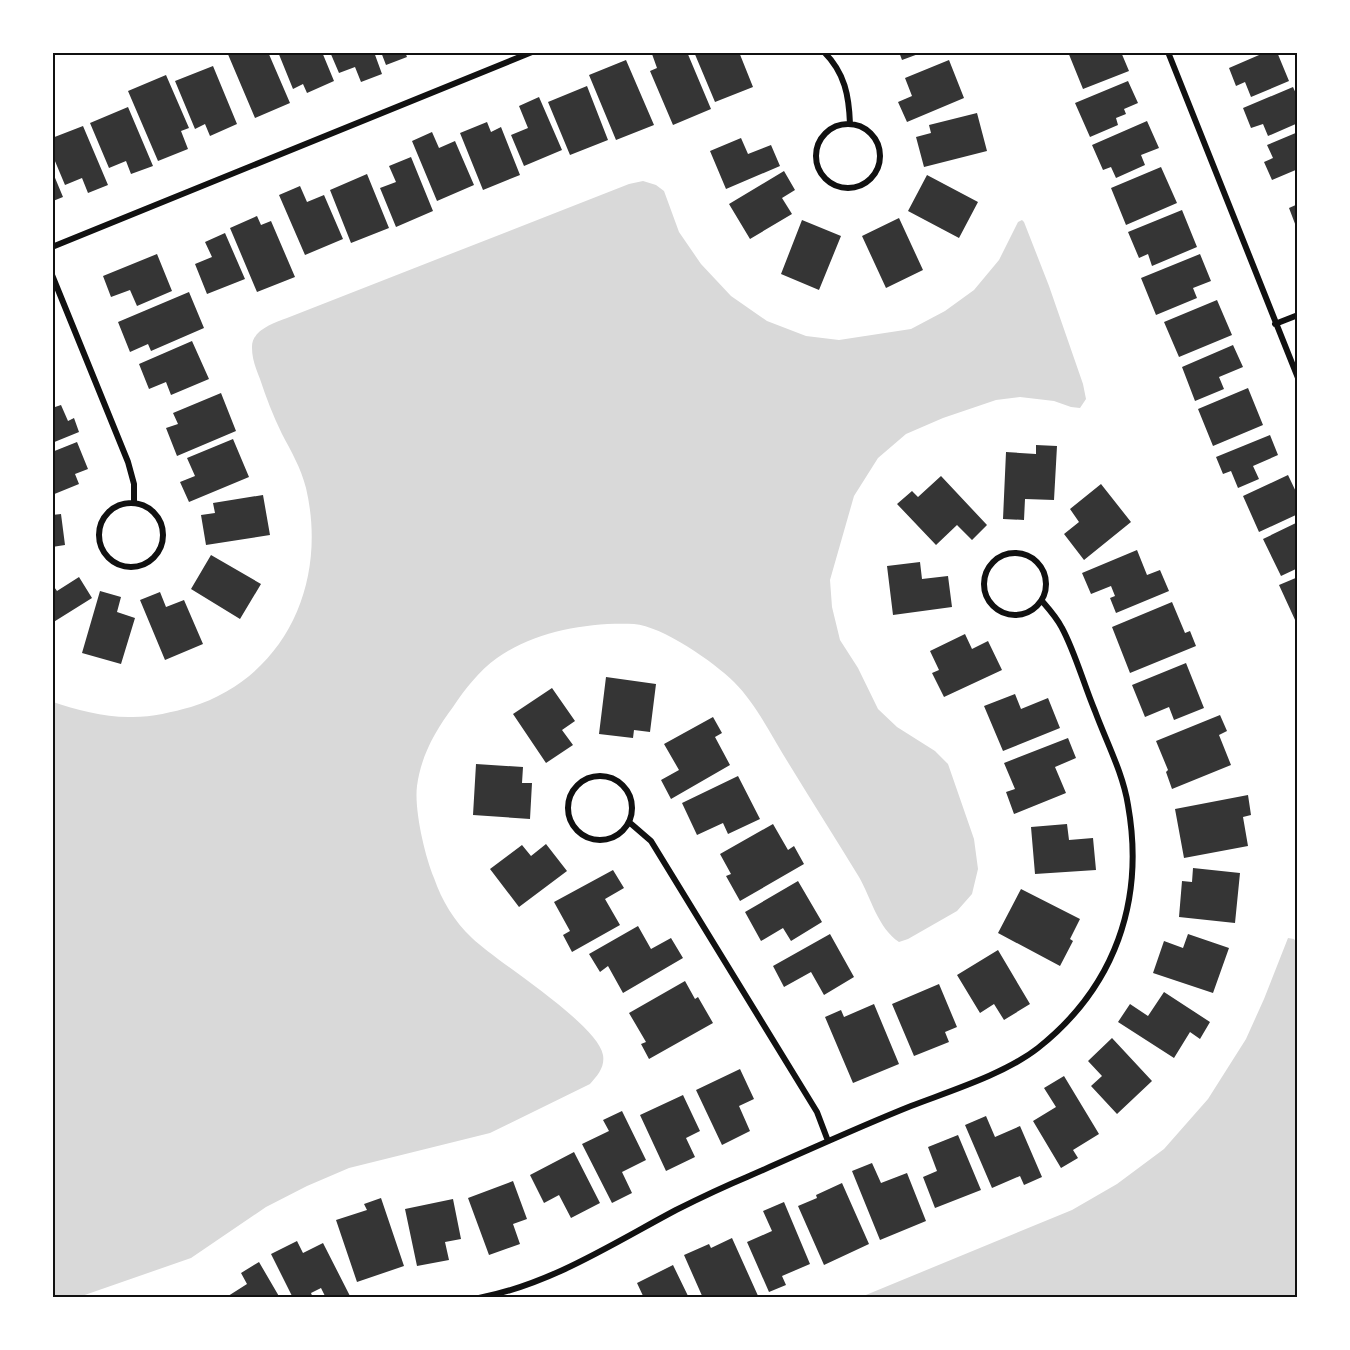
<svg xmlns="http://www.w3.org/2000/svg" width="1350" height="1350" font-family="'IBM Plex Sans',sans-serif">
  <rect width="100%" height="100%" fill="#fff"/>
  <path fill="#d9d9d9" d="M643 181 656 185 664 191 679 232 701 264 731 296 767 321 806 336 839 340 911 329 945 311 974 290 999 260 1018 222 1022 220 1024 222 1049 286 1083 384 1086 399 1080 408 1071 407 1054 401 1020 397 996 400 943 418 906 434 878 458 854 496 830 580 832 607 840 640 858 668 878 709 897 727 935 751 948 764 974 839 978 869 972 894 957 911 908 939 899 942C878 928 871 898 859 877 836 839 812 802 789 764 772 737 757 705 734 682 714 662 662 626 634 624 589 622 535 631 497 658 479 671 465 689 453 707 435 731 421 756 417 786 414 810 425 856 434 878 442 901 454 921 472 938 498 963 597 1023 603 1055 605 1067 598 1075 590 1084L490 1133 349 1168 307 1186 266 1207 191 1258 79 1297H53V702C76 710 107 718 133 717 152 717 173 712 191 707 286 677 328 582 306 488 301 468 291 451 282 434 273 416 266 397 260 379 256 369 252 359 252 348 251 330 274 323 287 318L629 184Z
    M1288 938 1294 939 1298 945 1297 1297H861L1072 1210 1117 1184 1164 1149 1208 1099 1246 1039 1264 999Z"/>
  <path fill="#353535" d="M227 52H268L290 103 255 118Z
    M278 52H322L334 81 307 93 303 84 293 89Z
    M330 52H374L382 74 361 82 355 67 339 73Z
    M381 52H405L407 57 386 65Z
    M656 52H687L711 109 673 125 650 71 657 68 652 54Z
    M694 52H739L753 87 715 102Z
    M899 52H921V53L902 60Z
    M1068 52H1121L1129 71 1083 89Z
    M1266 52H1277L1289 81 1251 97 1245 82 1236 86 1229 68Z
    M626 60 654 125 616 140 589 75Z
    M949 60 964 98 907 122 898 102 912 96 905 78Z
    M213 66 237 124 210 136 205 124 195 129 175 81Z
    M166 75 189 128 181 131 188 149 158 161 128 91Z
    M1128 81 1138 103 1124 109 1126 114 1116 118 1118 125 1090 137 1075 103Z
    M587 86 608 140 570 155 548 102Z
    M1293 87 1298 98V123L1268 136 1263 124 1251 128 1243 108Z
    M539 97 562 150 524 166 511 135 528 128 519 106Z
    M128 107 153 166 131 174 126 161 109 168 90 123Z
    M977 113 987 151 924 167 916 137 931 133 929 125Z
    M1147 121 1159 148 1141 155 1145 165 1116 178 1111 167 1103 170 1092 145Z
    M487 122 491 132 501 127 520 175 483 190 460 133Z
    M83 126 108 185 88 193 82 178 65 185 52 154V138Z
    M432 132 439 148 455 141 474 185 437 201 412 141Z
    M1298 132V169L1272 180 1264 162 1273 158 1267 145Z
    M741 138 748 154 771 145 780 166 726 189 710 151Z
    M411 157 433 211 396 227 380 188 396 182 389 166Z
    M1161 167 1177 203 1126 225 1111 188Z
    M784 171 795 190 782 198 792 214 750 239 729 204Z
    M53 173 63 197 53 201Z
    M367 174 389 228 351 243 330 190Z
    M927 175 978 202 959 238 908 211Z
    M300 186 307 202 324 195 343 239 305 255 279 195Z
    M1298 204V229H1297L1289 208Z
    M1182 210 1197 247 1152 266 1148 254 1139 258 1128 232Z
    M257 216 261 225 271 221 295 277 257 292 230 228Z
    M899 218 923 270 886 288 862 236Z
    M802 220 841 236 819 290 781 274Z
    M225 233 245 279 207 294 195 264 212 257 205 242Z
    M157 254 172 291 137 306 130 290 111 297 103 276Z
    M1200 254 1211 281 1193 288 1197 298 1156 315 1141 278Z
    M189 292 204 328 151 351 148 344 130 352 118 322Z
    M1217 300 1232 335 1179 357 1164 322Z
    M192 341 209 379 171 395 166 382 149 389 139 364Z
    M1233 345 1243 367 1219 377 1224 389 1195 401 1182 367Z
    M1248 388 1263 425 1213 446 1198 409Z
    M221 393 236 431 177 456 166 428 178 424 173 413Z
    M61 405 68 421 74 418 79 432 52 443V408Z
    M1270 435 1278 455 1253 466 1259 479 1238 488 1231 471 1223 474 1216 457Z
    M233 439 249 477 189 502 180 482 195 476 187 458Z
    M77 442 88 469 75 474 79 484 52 495V452Z
    M1036 445 1057 446 1054 500 1025 499 1024 520 1003 519 1006 452 1036 454Z
    M1288 475 1298 496V514L1259 532 1243 496Z
    M941 476 987 525 972 540 957 525 936 545 897 504 912 491 918 497Z
    M1101 484 1131 522 1084 560 1064 534 1079 522 1070 509Z
    M263 495 270 535 206 545 201 515 215 513 213 503Z
    M61 514 65 545 52 547V515Z
    M1298 522V568L1281 576 1263 539Z
    M1137 550 1147 575 1160 570 1169 591 1116 613 1110 598 1115 596 1111 586 1091 594 1082 573Z
    M211 555 261 584 240 619 191 589Z
    M920 562 922 579 948 576 952 607 893 615 887 566Z
    M79 577 92 598 52 623V584L57 591Z
    M1298 577V621L1296 622 1279 585Z
    M100 591 121 597 117 612 135 618 121 664 82 653Z
    M160 592 166 607 184 600 203 644 165 660 140 600Z
    M1172 602 1185 633 1190 631 1196 646 1130 673 1112 627Z
    M965 634 972 649 988 641 1002 670 944 697 932 673 939 670 930 651Z
    M1186 663 1204 708 1174 720 1169 707 1145 717 1132 685Z
    M606 677 656 684 650 732 634 730 633 738 599 734Z
    M552 688 575 721 562 730 573 745 546 763 513 714Z
    M1015 694 1021 709 1048 698 1060 728 1003 751 984 706Z
    M1220 715 1227 731 1219 735 1231 765 1172 789 1166 772 1168 770 1156 741Z
    M713 717 722 733 715 737 730 765 671 799 661 780 679 770 664 744Z
    M1068 738 1076 758 1055 767 1066 793 1014 814 1006 792 1015 789 1004 763Z
    M476 764 523 767 522 783H532L530 819 473 815Z
    M738 776 760 819 728 834 723 823 697 835 682 803Z
    M1248 795 1251 815 1243 817 1248 846 1184 858 1175 809Z
    M773 824 788 850 794 846 804 864 740 901 726 876 731 874 720 854Z
    M1067 824 1069 840 1093 838 1096 870 1035 874 1031 827Z
    M546 844 567 871 519 907 490 869 522 845 531 856Z
    M1193 868 1240 873 1235 923 1179 917 1182 881 1192 882Z
    M613 870 624 888 605 899 620 925 572 952 563 935 570 931 554 902Z
    M798 881 822 922 791 941 783 928 761 941 745 912Z
    M1021 889 1080 919 1070 939 1073 941 1060 966 998 933Z
    M638 926 651 949 671 938 683 958 623 993 608 966 600 972 589 954Z
    M830 934 854 977 824 995 811 972 784 987 773 966Z
    M1188 934 1229 948 1213 993 1153 973 1164 941 1183 948Z
    M998 950 1030 1004 1004 1020 994 1004 980 1013 957 975Z
    M685 981 695 999 698 997 713 1023 649 1059 641 1044 646 1042 629 1013Z
    M939 984 957 1027 945 1032 949 1042 914 1056 892 1004Z
    M1164 992 1210 1022 1200 1039 1190 1032 1174 1058 1118 1022 1130 1004 1148 1016Z
    M874 1004 899 1064 853 1083 825 1017 841 1010 844 1017Z
    M1112 1038 1152 1081 1117 1114 1091 1086 1102 1076 1088 1061Z
    M740 1069 754 1099 739 1106 750 1131 722 1145 696 1090Z
    M1064 1076 1099 1134 1073 1150 1078 1158 1061 1168 1033 1121 1056 1107 1044 1088Z
    M683 1095 700 1131 686 1138 695 1157 666 1171 640 1115Z
    M622 1111 646 1160 622 1172 632 1193 612 1203 582 1144 609 1131 603 1120Z
    M986 1116 995 1137 1020 1126 1042 1177 1024 1185 1020 1176 992 1188 965 1125Z
    M958 1135 981 1190 935 1208 923 1177 937 1171 928 1147Z
    M574 1152 600 1203 571 1218 559 1195 544 1203 530 1175Z
    M872 1163 881 1183 907 1173 926 1221 880 1240 852 1171Z
    M513 1181 527 1219 513 1224 520 1244 489 1255 468 1198Z
    M842 1183 869 1244 824 1265 798 1206 817 1198 816 1195Z
    M381 1198 404 1266 357 1282 336 1220 367 1210 364 1204Z
    M453 1199 461 1239 445 1242 449 1260 417 1266 405 1209Z
    M784 1202 810 1264 782 1276 786 1285 769 1292 747 1242 772 1231 763 1211Z
    M732 1238 759 1298H703L684 1255 709 1244 711 1248Z
    M297 1241 303 1253 323 1243 350 1296 326 1298 321 1288 311 1293 313 1298H293L271 1254Z
    M259 1262 280 1298H225L247 1284 241 1273Z
    M673 1265 689 1298H644L637 1283Z"/>
  <g fill="none" stroke-linecap="round" stroke-linejoin="round">
    <path stroke="#111" stroke-width="6" d="M824 52C845 73 849 96 850 124
      M1168 52 1298 378
      M816 156a32 32 0 1 1 64 0a32 32 0 1 1-64 0Z
      M52 247 532 52
      M52 275 128 462 134 484V503
      M1275 324 1298 315
      M99 535a32 32 0 1 1 64 0a32 32 0 1 1-64 0Z
      M984 584a31 31 0 1 1 62 0a31 31 0 1 1-62 0Z
      M568 808a32 32 0 1 1 64 0a32 32 0 1 1-64 0Z
      M629 822 651 841 817 1112 828 1141
      M479 1298C551 1284 612 1244 676 1210 700 1198 723 1187 747 1177 802 1153 856 1128 911 1106 950 1091 1005 1074 1038 1048 1115 987 1145 901 1128 805 1123 773 1106 741 1095 711 1084 685 1075 652 1062 628 1057 618 1049 609 1042 601"/>
  </g>
  <rect width="1350" height="1350" fill="none" stroke="#ffffff" stroke-width="108"/>
  <rect x="54" y="54" width="1242" height="1242" fill="none" stroke="#111" stroke-width="2"/>
</svg>
